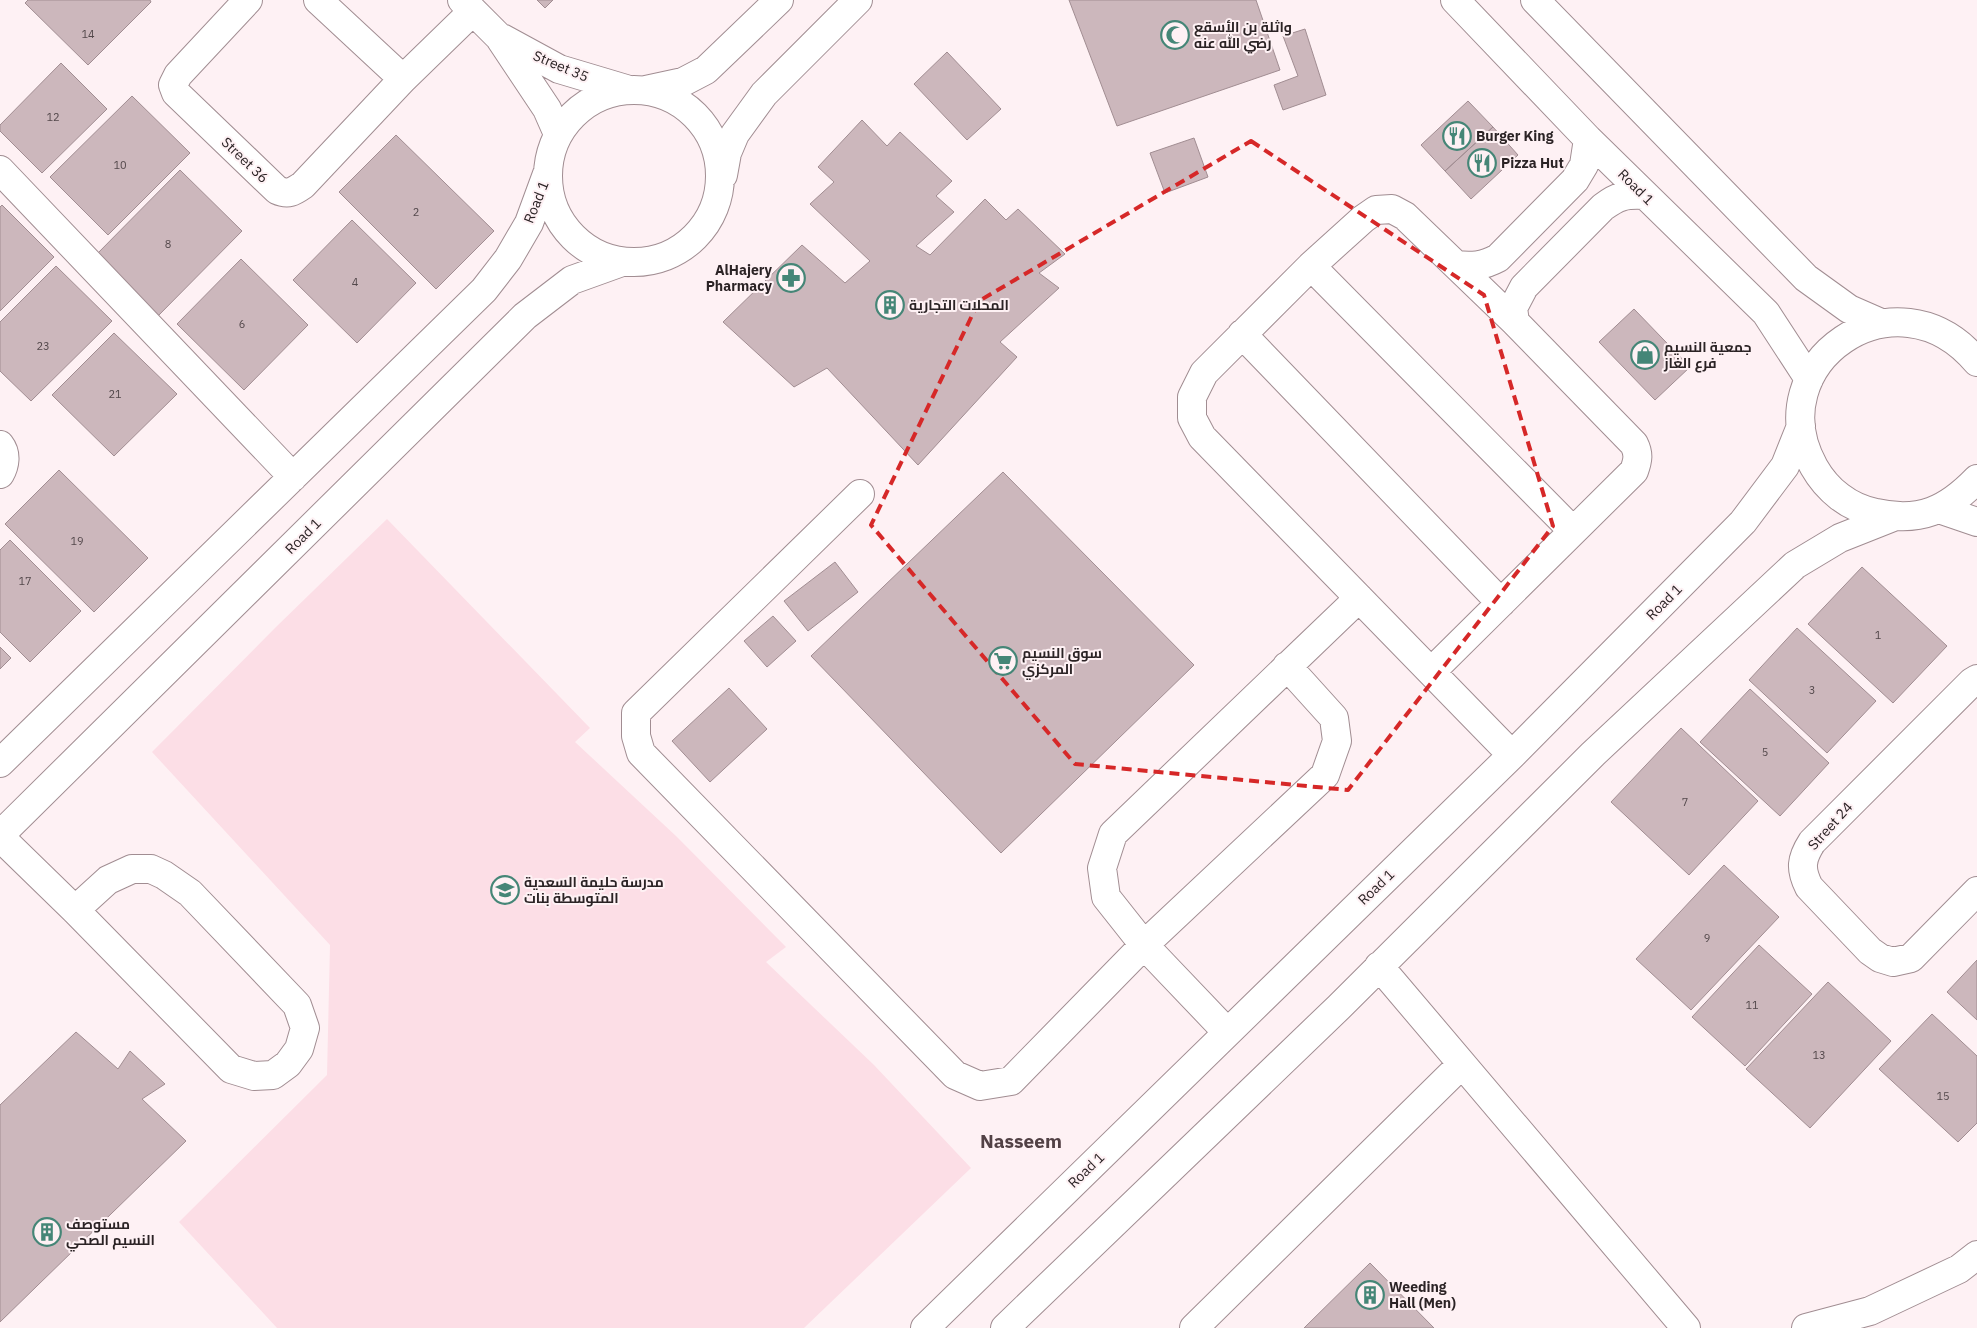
<svg xmlns="http://www.w3.org/2000/svg" width="1977" height="1328" font-family="'IBM Plex Sans',Cairo,sans-serif">
  <rect width="100%" height="100%" fill="#fef1f4"/>
  <path fill="#fcdee6" d="M387 519 590 728 575 742 676 836 786 947 766 962 874 1065 971 1168 804 1328H277L179 1222 327 1075 330 945 152 752 276 627Z"/>
  <path fill="#ccb7bc" stroke="#a18d92" d="M28 0H150L151 2 88 65 25 3Z
    M537 0H553L545 8Z
    M1069 0H1256L1280 70 1117 126Z
    M1305 29 1326 95 1283 110 1274 85 1298 76 1283 36Z
    M947 52 1001 109 967 140 914 84Z
    M61 63 107 109 42 173 0 131V125Z
    M132 96 190 153 108 235 50 177Z
    M1468 101 1493 127 1445 171 1421 145Z
    M862 120 887 146 900 132 952 181 936 196 954 212 916 246 930 255 985 199 1006 220 1018 209 1065 254 1039 273 1059 288 1000 342 1017 357 918 465 827 368 794 387 723 322 802 245 845 283 870 261 810 204 834 182 818 167Z
    M1493 127 1518 155 1471 199 1445 171Z
    M396 135 494 231 436 289 339 192Z
    M1194 138 1208 177 1165 193 1150 153Z
    M180 170 242 231 156 318 94 257Z
    M2 205 54 257 0 311V207Z
    M352 220 416 283 357 343 293 280Z
    M241 259 308 325 244 390 177 324Z
    M56 266 112 321 31 401 0 371V322Z
    M1634 309 1690 367 1655 400 1599 342Z
    M114 333 177 394 114 456 52 395Z
    M59 470 148 558 94 612 5 524Z
    M1003 472 1194 665 1001 853 811 656Z
    M10 540 81 611 30 662 0 632V550Z
    M835 562 858 592 808 631 784 601Z
    M1862 567 1947 646 1893 703 1808 624Z
    M773 616 796 641 767 667 744 641Z
    M1797 628 1876 701 1827 753 1749 680Z
    M0 647 11 658 0 669Z
    M729 688 767 729 710 782 672 741Z
    M1750 689 1829 763 1780 816 1700 742Z
    M1681 728 1758 801 1689 875 1611 802Z
    M1724 865 1779 917 1691 1010 1636 959Z
    M1759 945 1812 994 1745 1066 1692 1017Z
    M1977 960V1020L1947 992Z
    M1828 982 1891 1041 1810 1128 1746 1069Z
    M1932 1014 1977 1056V1123L1958 1142 1879 1069Z
    M76 1032 118 1069 130 1051 165 1084 142 1099 186 1141 0 1322V1105Z
    M1370 1263 1434 1328H1304Z"/>
  <g fill="none" stroke-linecap="round" stroke-linejoin="round">
    <defs>
      <path id="minor" d="M248 0 178 75 173 85 176 93 277 190C288 195 293 192 303 185L403 79 473 11
        M318 0 403 79
        M462 0 499 37 547 109 558 134
        M1455 0 1588 139 1766 313 1809 379
        M1535 0 1806 278 1849 309 1881 323
        M502 38 559 69 626 89
        M548 176a86 86 0 1 1 172 0a86 86 0 1 1-172 0Z
        M646 90 683 82 706 70 779 0
        M0 170 293 477
        M723 175 727 153 735 134 764 94 858 0
        M1456 265C1472 267 1483 266 1498 258L1575 180 1584 165 1588 139
        M1311 266 1573 531
        M1515 322 1513 308 1524 287 1603 207C1618 196 1625 194 1644 195
        M1242 334 1501 603
        M1977 362C1896 265 1756 364 1814 467 1827 490 1849 508 1876 513 1920 523 1947 510 1977 479
        M0 445C7 454 5 465 0 474
        M860 494 636 713V736L641 753 955 1075 980 1086 1011 1081 1144 945 1325 775 1337 741 1334 718 1287 666
        M1939 509 1977 522
        M1432 671 1634 471C1638 460 1639 454 1634 444L1515 322 1405 216 1392 209 1376 210 1363 219 1311 266 1204 373 1192 397V418L1202 437 1512 755
        M1977 679 1972 682 1812 842C1801 859 1800 869 1809 887L1870 951 1880 958 1893 962 1911 958 1977 891
        M0 763 484 290 508 259 529 223 547 174
        M0 835 525 316 572 280 622 262
        M0 837 75 910 231 1069 254 1076 273 1075 288 1064 299 1049 305 1028 297 1005 190 893 164 875 151 869H132L108 880 75 910
        M1379 966 1686 1328
        M1227 1032 1144 945 1106 897 1102 868 1113 834 1359 598
        M925 1328 1512 755 1743 522 1785 466 1801 426
        M1005 1328 1339 1007 1593 754 1795 565 1840 538 1893 517
        M1194 1328 1462 1064
        M1806 1328 1870 1311 1959 1269 1977 1255"/>
    </defs>
    <use href="#minor" stroke="#a18d92" stroke-width="30"/>
    <use href="#minor" stroke="#fff" stroke-width="28"/>
  </g>
  <path fill="none" stroke="#d62828" stroke-width="4" stroke-dasharray="10 6" stroke-linejoin="round" d="M1251 141 1484 295 1553 526 1348 790 1075 764 871 525 979 301Z"/>
  <defs>
    <symbol id="mosque-ring" viewBox="-11 -11 22 22"><circle r="9.5" fill="#fef1f4" stroke="#458677" stroke-width="1.5"/><path d="M3.5-4.9A6 6 0 1 0 3.5 4.9A5 5 0 1 1 3.5-4.9Z" fill="#458677"/></symbol>
    <symbol id="restaurant-ring" viewBox="-11 -11 22 22"><circle r="9.5" fill="#fef1f4" stroke="#458677" stroke-width="1.5"/><path d="M-5-6h1v4h1v-4h1v4h1v-4h1v5L-1.5 .5V6h-2V.5L-5-1ZM5-6V6H3V1.5H1.5Q1.5-4 5-6Z" fill="#458677"/></symbol>
    <symbol id="pharmacy-ring" viewBox="-11 -11 22 22"><circle r="9.5" fill="#fef1f4" stroke="#458677" stroke-width="1.5"/><path d="M-2-6h4v4h4v4h-4v4h-4v-4h-4v-4h4Z" fill="#458677"/></symbol>
    <symbol id="building-ring" viewBox="-11 -11 22 22"><circle r="9.5" fill="#fef1f4" stroke="#458677" stroke-width="1.5"/><path d="M-4-6H4V6H1V3H-1V6H-4ZM-2.5-4.3h1.7v1.8h-1.7ZM.8-4.3h1.7v1.8H.8ZM-2.5-1h1.7V.8h-1.7ZM.8-1h1.7V.8H.8Z" fill="#458677"/></symbol>
    <symbol id="shop-ring" viewBox="-11 -11 22 22"><circle r="9.5" fill="#fef1f4" stroke="#458677" stroke-width="1.5"/><path d="M-5-2.5h2.3a2.7 3.5 0 0 1 5.4 0H5L5.5 6h-11ZM-1.5-2.5h3a1.5 2.3 0 0 0-3 0Z" fill="#458677"/></symbol>
    <symbol id="supermarket-ring" viewBox="-11 -11 22 22"><circle r="9.5" fill="#fef1f4" stroke="#458677" stroke-width="1.5"/><path d="M-6-5.5h2.5l.6 2H6L4.5 2H-2.5L-4.4-4H-6ZM-1.5 3.2a1.3 1.3 0 1 0 .1 0ZM3 3.2a1.3 1.3 0 1 0 .1 0Z" fill="#458677"/></symbol>
    <symbol id="school-ring" viewBox="-11 -11 22 22"><circle r="9.5" fill="#fef1f4" stroke="#458677" stroke-width="1.5"/><path d="M0-5L7-2L0 1L-7-2ZM-4 1L0 2.5L4 1V4Q0 6-4 4Z" fill="#458677"/></symbol>
  </defs>
  <g fill-rule="evenodd">
    <use href="#mosque-ring" x="1159" y="19" width="32" height="32"/>
    <use href="#restaurant-ring" x="1441" y="120" width="32" height="32"/>
    <use href="#restaurant-ring" x="1466" y="147" width="32" height="32"/>
    <use href="#pharmacy-ring" x="775" y="262" width="32" height="32"/>
    <use href="#building-ring" x="874" y="289" width="32" height="32"/>
    <use href="#shop-ring" x="1629" y="339" width="32" height="32"/>
    <use href="#supermarket-ring" x="987" y="645" width="32" height="32"/>
    <use href="#school-ring" x="489" y="874" width="32" height="32"/>
    <use href="#building-ring" x="31" y="1216" width="32" height="32"/>
    <use href="#building-ring" x="1354" y="1279" width="32" height="32"/>
  </g>
  <g text-anchor="middle" dominant-baseline="central" stroke-width="4" stroke-linejoin="round" paint-order="stroke">
    <g font-size="11" fill="#53484b">
      <text x="88" y="34">14</text>
      <text x="53" y="117">12</text>
      <text x="120" y="165">10</text>
      <text x="416" y="212">2</text>
      <text x="168" y="244">8</text>
      <text x="355" y="282">4</text>
      <text x="242" y="324">6</text>
      <text x="43" y="346">23</text>
      <text x="115" y="394">21</text>
      <text x="77" y="541">19</text>
      <text x="25" y="581">17</text>
      <text x="1878" y="635">1</text>
      <text x="1812" y="690">3</text>
      <text x="1765" y="752">5</text>
      <text x="1685" y="802">7</text>
      <text x="1707" y="938">9</text>
      <text x="1752" y="1005">11</text>
      <text x="1819" y="1055">13</text>
      <text x="1943" y="1096">15</text>
    </g>
    <g font-size="14" font-weight="bold" fill="#2b2325" stroke="#fef1f4" text-anchor="start">
      <text x="1194" y="27">واثلة بن الأسقع<tspan x="1194" dy="16">رضي الله عنه</tspan></text>
      <text x="1476" y="136">Burger King</text>
      <text x="1501" y="163">Pizza Hut</text>
      <text x="772" y="270" text-anchor="end">AlHajery<tspan x="772" dy="16">Pharmacy</tspan></text>
      <text x="909" y="305">المحلات التجارية</text>
      <text x="1664" y="347">جمعية النسيم<tspan x="1664" dy="16">فرع الغاز</tspan></text>
      <text x="1022" y="653">سوق النسيم<tspan x="1022" dy="16">المركزي</tspan></text>
      <text x="524" y="882">مدرسة حليمة السعدية<tspan x="524" dy="16">المتوسطة بنات</tspan></text>
      <text x="66" y="1224">مستوصف<tspan x="66" dy="16">النسيم الصحي</tspan></text>
      <text x="1389" y="1287">Weeding<tspan x="1389" dy="16">Hall (Men)</tspan></text>
    </g>
    <g font-size="14" fill="#2b2325" stroke="#fef1f4">
      <text transform="translate(561 66) rotate(23)">Street 35</text>
      <text transform="translate(245 160) rotate(44)">Street 36</text>
      <text transform="translate(1636 187) rotate(45)">Road 1</text>
      <text transform="translate(536 202) rotate(-68)">Road 1</text>
      <text transform="translate(303 536) rotate(-45)">Road 1</text>
      <text transform="translate(1664 602) rotate(-45)">Road 1</text>
      <text transform="translate(1830 826) rotate(-48)">Street 24</text>
      <text transform="translate(1376 887) rotate(-44)">Road 1</text>
      <text transform="translate(1086 1170) rotate(-44)">Road 1</text>
    </g>
    <g font-size="19" font-weight="bold" fill="#524145" stroke="#fef1f4">
      <text x="1021" y="1141">Nasseem</text>
    </g>
  </g>
</svg>
